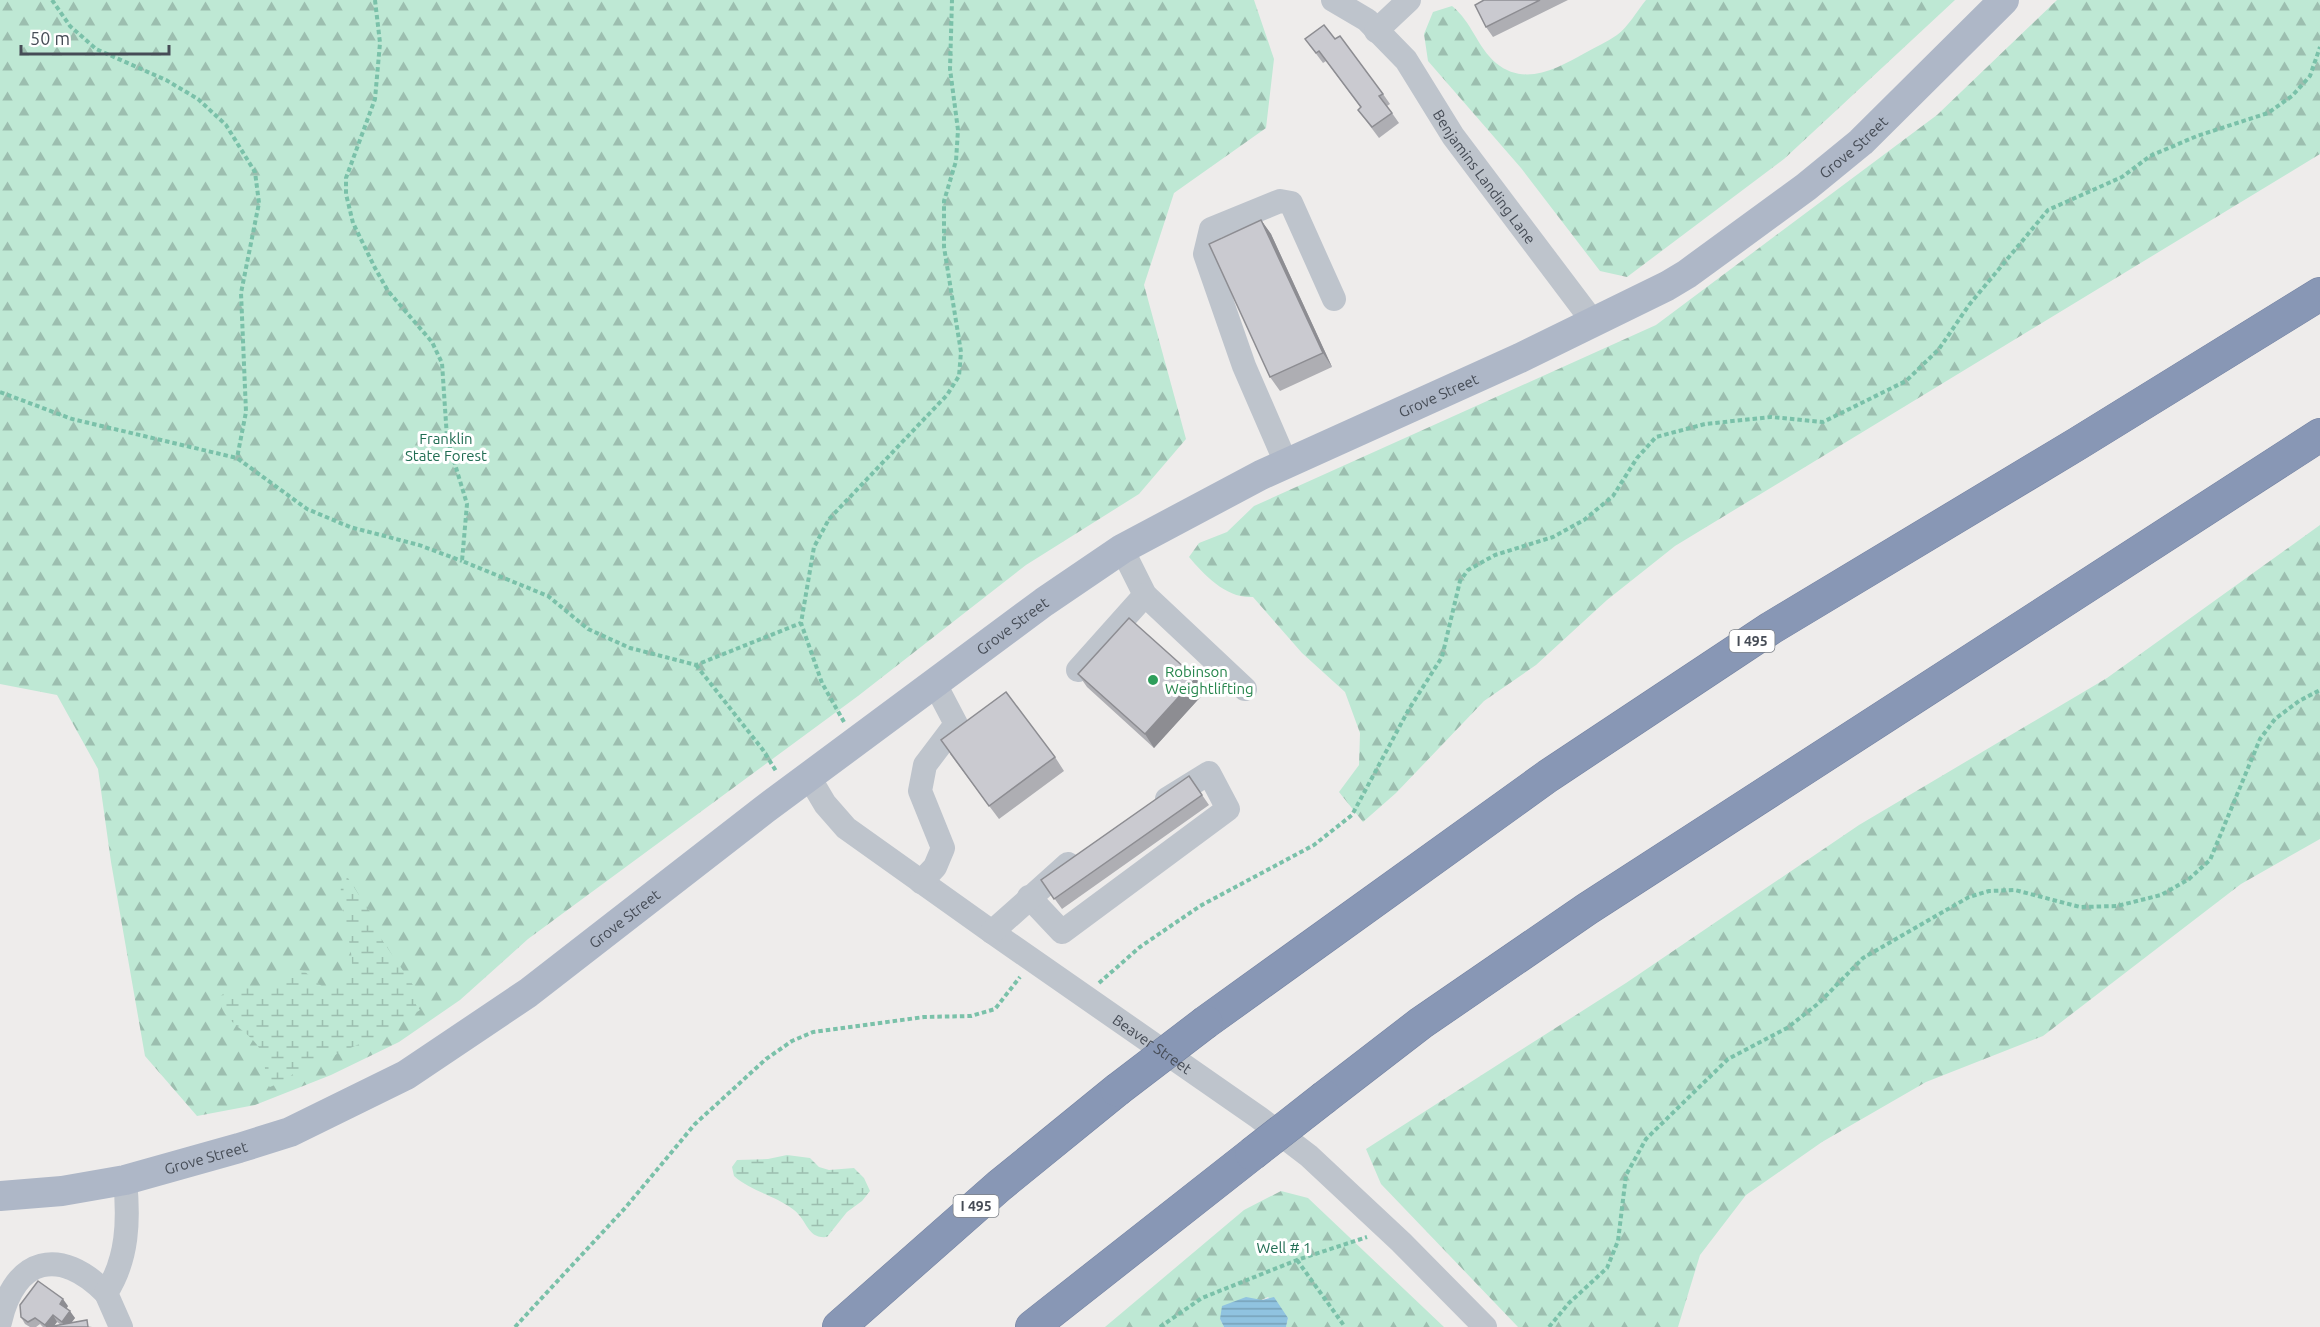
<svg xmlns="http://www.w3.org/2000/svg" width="2320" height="1327" font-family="Ubuntu,sans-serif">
  <defs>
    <pattern id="forest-firs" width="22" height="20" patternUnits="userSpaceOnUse" patternTransform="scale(1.5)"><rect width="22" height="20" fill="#bee8d4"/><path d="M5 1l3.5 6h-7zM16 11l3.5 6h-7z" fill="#9cbeaf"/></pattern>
    <pattern id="wetland-marsh" width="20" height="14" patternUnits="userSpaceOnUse" patternTransform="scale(1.5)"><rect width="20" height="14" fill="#bee8d4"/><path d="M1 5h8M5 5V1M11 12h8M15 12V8" fill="none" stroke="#9cbeaf"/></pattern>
    <pattern id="water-rules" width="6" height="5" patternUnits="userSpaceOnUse" patternTransform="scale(1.5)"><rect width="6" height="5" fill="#90c3e0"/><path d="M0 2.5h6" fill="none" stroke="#77a1b8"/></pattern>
  </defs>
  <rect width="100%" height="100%" fill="#eeeceb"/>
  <path fill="url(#forest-firs)" d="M0 0H1254L1274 59 1266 128 1174 193 1144 285 1186 439 1139 494 1026 565 858 696 528 939 460 1000 399 1042 331 1075 255 1105 197 1116 145 1056 111 862 98 769 57 695 0 684Z
    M1646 0H1955L1784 159 1627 277 1600 271 1521 168 1428 61 1424 34 1433 12 1452 6C1472 22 1477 47 1496 63 1525 87 1558 68 1585 53 1595 47 1607 42 1617 35 1628 27 1637 11 1646 0Z
    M2057 0H2320V154L1675 546 1607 600 1536 665 1484 701 1396 793 1363 822 1339 792 1359 765 1360 733 1345 692 1302 653 1253 597C1227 599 1204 575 1189 557L1199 543 1227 532 1254 506 1656 325 1937 115Z
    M2320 525V839L2241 884 2043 1036 1926 1082 1822 1142 1746 1195 1700 1255 1678 1327H1518L1381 1184 1366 1149 1626 983 1859 825 2107 678Z
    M1281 1191 1308 1198 1444 1327H1286L1288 1318 1268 1297 1220 1319 1224 1327H1105L1244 1210Z"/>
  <path fill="url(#wetland-marsh)" d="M342 877 348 878 370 912 380 937 417 991 416 1005 420 1010 382 1034 294 1073 286 1080 270 1087 264 1082C273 1030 223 1034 219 997L232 988 277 986 293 969 304 971 325 989 332 988 352 972C354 940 336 908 342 877Z
    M787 1155 810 1158 819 1167 829 1170 854 1168 864 1178 870 1191 862 1201 847 1212 827 1237C807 1239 808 1221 794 1210 775 1195 752 1192 734 1176L732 1167 737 1160 768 1159Z"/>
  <path fill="url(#water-rules)" d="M1246 1297 1262 1300 1274 1297 1288 1318 1286 1327H1224L1220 1319 1222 1306Z"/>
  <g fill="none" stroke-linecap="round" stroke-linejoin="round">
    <defs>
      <path id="highway" d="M1206 1022 1548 776 1771 628 2077 444 2320 294
        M1325 1097 1421 1023 1587 909 2320 435
        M839 1327 999 1186 1117 1090
        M1032 1327 1252 1154"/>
    </defs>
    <use href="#highway" stroke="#7482a1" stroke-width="34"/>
    <path stroke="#7ac1a9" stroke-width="4" stroke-dasharray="4.5 3" stroke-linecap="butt" d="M52 0 70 26 96 49 166 80 198 99 226 125 255 172 259 203 241 293 246 412 237 458
      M375 0 380 43 375 99 346 178V194L353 223 375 268 388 291 432 342 442 363 447 438 467 504 462 561 548 596 588 629 630 648 696 665 801 623
      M0 392 72 419 237 458 307 509 350 527 419 545 462 561
      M696 665 763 750 776 771
      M844 722 822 683 801 623 814 547 829 519 947 395 959 376 961 352 944 247V201L956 161 958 130 950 69 952 0
      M1099 983 1140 947 1200 906 1314 845 1352 815 1409 709 1442 657 1460 581 1468 570 1495 555 1553 537 1584 520 1613 496 1637 458 1656 437 1705 424 1771 417 1823 422 1906 381 1939 349 1969 305 2048 210 2122 177 2150 156 2197 136 2268 113 2292 96 2310 76 2320 47
      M1297 1260 1345 1327
      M515 1327 626 1207 695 1124 766 1059 792 1041 813 1032 924 1017 971 1016 995 1009 1020 977
      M1160 1327 1202 1298 1297 1260 1367 1237
      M1549 1327 1569 1303 1607 1268 1618 1241 1626 1175 1646 1139 1728 1059 1787 1028 1819 1003 1863 958 1969 897 1989 891 2015 890 2080 907 2117 906 2161 895 2189 879 2210 860 2260 739 2275 719 2299 701 2320 690"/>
    <g stroke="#bec4cc" stroke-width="24">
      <path id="s1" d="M1333 0 1367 20 1406 60 1453 136 1594 323"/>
      <path d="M1376 31 1409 0"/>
      <path d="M1286 463 1244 366 1205 254 1211 229 1280 201 1291 203 1334 299"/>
      <path d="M1122 549 1145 595 1245 689"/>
      <path d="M1078 670 1145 595"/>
      <path id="s2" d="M809 777 825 804 846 828 992 932 1258 1117 1309 1156 1401 1242 1485 1327"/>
      <path d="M921 882 935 867 943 848 920 791 925 765 956 724 935 684"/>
      <path d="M1029 897 1062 932 1228 809 1209 773 1167 799"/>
      <path d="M992 932 1068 864"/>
      <path d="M0 1322C15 1257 60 1246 106 1293"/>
      <path d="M121 1327 106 1293C128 1259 129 1220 125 1180"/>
    </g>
    <path stroke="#aeb7c7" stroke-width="30" id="s3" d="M0 1196 62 1191 125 1180 239 1148 290 1132 406 1075 528 993 765 809 1044 602 1122 549 1261 475 1520 358 1667 286 1687 274 1806 187 1861 142 2004 0"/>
    <use href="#highway" stroke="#8897b5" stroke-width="33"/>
    <defs>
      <path id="highway-bridge" d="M1117 1090 1206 1022
        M1252 1154 1325 1097"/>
    </defs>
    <use href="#highway-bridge" stroke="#7482a1" stroke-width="34" stroke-linecap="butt"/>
    <use href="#highway-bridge" stroke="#8897b5" stroke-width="33"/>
  </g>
  <path fill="#aeaeb3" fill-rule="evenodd" d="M1484 0H1568L1493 37 1486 27Z
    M1305 39H1335L1383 94 1390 104 1387 106 1399 123 1379 138 1358 110 1361 108 1326 61 1323 63Z
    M1261 220 1271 234 1332 367 1280 391 1270 377Z
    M1078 674 1205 692 1154 748 1087 687Z
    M950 754 1055 757 1064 771 999 819Z
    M1189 776 1209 805 1062 909 1041 880Z
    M68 1306 66 1309 75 1318 71 1323 92 1327H43L40 1324 36 1327H30L25 1324 21 1317ZM57 1322 61 1325 54 1326Z"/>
  <path fill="#8d8d92" d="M1261 220 1271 234 1332 367 1323 353Z
    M1196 678 1205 692 1154 748 1145 734Z
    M63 1299 68 1306 65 1311 60 1304Z
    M70 1311 75 1318 68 1327H65L62 1322Z
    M53 1315 57 1322 53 1327H46L45 1325Z"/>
  <path fill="#cacad0" stroke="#8d8d92" stroke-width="1.5" d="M1484 0H1540L1486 27 1475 5Z
    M1324 25 1335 39 1340 36 1383 94 1379 96 1392 113 1372 127 1358 110 1361 107 1319 51 1316 53 1305 39Z
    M1261 220 1323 353 1270 377 1209 244Z
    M1129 618 1196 678 1145 734 1078 674Z
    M1006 692 1055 757 989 806 941 740Z
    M1189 776 1202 795 1054 899 1041 880Z
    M38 1281 63 1299 60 1304 70 1311 62 1322 53 1315 45 1325 35 1318 28 1322 21 1317 20 1305Z
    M87 1320 88 1327H48Z"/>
  <circle fill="#2e9e5b" stroke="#fff" stroke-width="2" cx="1153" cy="680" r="6"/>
  <g text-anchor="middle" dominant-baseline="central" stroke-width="6" stroke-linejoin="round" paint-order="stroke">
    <g fill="#fff" stroke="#7e8289" stroke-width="1.5">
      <rect x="1729.5" y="630" width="45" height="22" rx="4.5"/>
      <rect x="953.5" y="1195" width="45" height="22" rx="4.5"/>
    </g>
    <g font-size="14" font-weight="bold" fill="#464c56">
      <text x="1752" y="641">I 495</text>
      <text x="976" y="1206">I 495</text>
    </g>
    <g font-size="15" fill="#464c56" stroke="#fff">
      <text stroke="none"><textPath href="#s3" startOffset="2154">Grove Street</textPath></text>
      <text stroke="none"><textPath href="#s1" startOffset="236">Benjamins Landing Lane</textPath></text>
      <text stroke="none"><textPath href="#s3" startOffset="1668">Grove Street</textPath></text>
      <text stroke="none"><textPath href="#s3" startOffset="1182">Grove Street</textPath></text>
      <text stroke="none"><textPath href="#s3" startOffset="696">Grove Street</textPath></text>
      <text stroke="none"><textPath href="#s2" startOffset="438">Beaver Street</textPath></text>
      <text stroke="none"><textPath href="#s3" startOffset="210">Grove Street</textPath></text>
    </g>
    <g font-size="15" fill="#216d53" stroke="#fff">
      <text x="446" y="438">Franklin<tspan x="446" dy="17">State Forest</tspan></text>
      <text x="1284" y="1247">Well # 1</text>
    </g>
    <g font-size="15" fill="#27864d" stroke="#fff" text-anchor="start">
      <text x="1165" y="671">Robinson<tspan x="1165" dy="17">Weightlifting</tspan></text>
    </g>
  </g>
  <path d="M21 45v9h148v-9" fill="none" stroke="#464c56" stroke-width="3"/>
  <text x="30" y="45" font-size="18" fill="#464c56" stroke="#ffffff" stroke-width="4.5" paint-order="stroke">50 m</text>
</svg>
